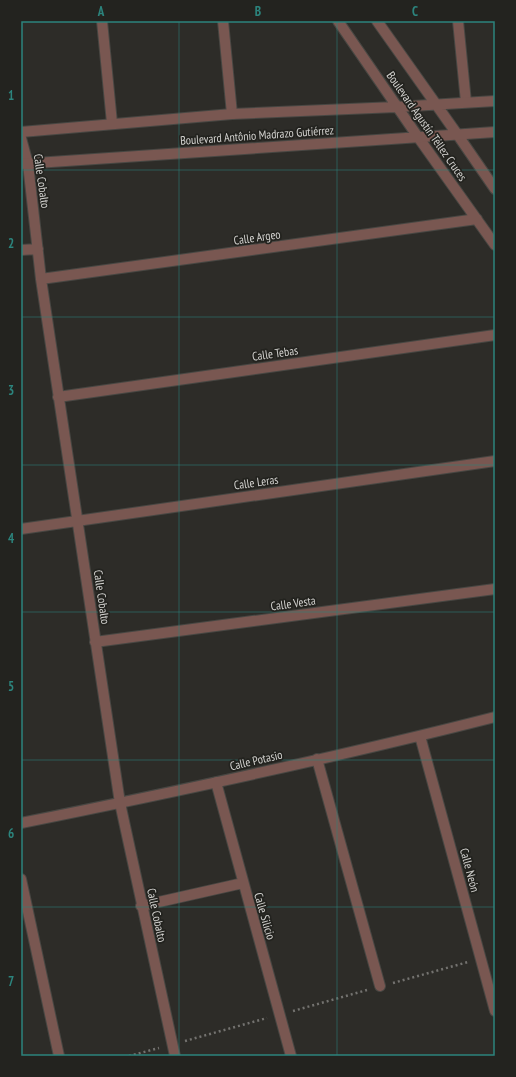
<svg xmlns="http://www.w3.org/2000/svg" width="516" height="1077" font-family="'PT Sans Narrow',sans-serif">
  <rect width="100%" height="100%" fill="#2d2c28"/>
  <g fill="none" stroke-linecap="round" stroke-linejoin="round">
    <defs>
      <path id="minor" d="M102 21 112 123
        M223 21 232 114
        M458 21 466 102
        M457 134 495 189
        M418 137 495 245
        M21 138 28 164 41 279 120 803 175 1056
        M21 250 38 249
        M41 279 477 219
        M58 397 495 335
        M21 529 495 461
        M95 642 495 589
        M420 736 495 1011
        M317 759 380 986
        M216 782 291 1056
        M21 823C180 791 338 757 495 717
        M21 879 59 1056
        M141 906 243 883"/>
      <path id="tertiary" d="M338 21 418 137
        M377 21 457 134
        M21 132 232 114 396 107 495 101
        M21 164 495 132"/>
    </defs>
    <use href="#minor" stroke="#484743" stroke-width="12"/>
    <use href="#tertiary" stroke="#484743" stroke-width="12"/>
    <path stroke="#747370" stroke-width="2.5" stroke-dasharray="2 3" stroke-linecap="butt" d="M393 983 468 962
      M293 1011 367 990
      M185 1041 267 1018
      M129 1056 159 1048"/>
    <use href="#minor" stroke="#795751" stroke-width="10"/>
    <use href="#tertiary" stroke="#795751" stroke-width="10"/>
  </g>
  <path fill="none" stroke="#2c847d" stroke-width="1" stroke-opacity="0.55" d="M179 21V1056M337 21V1056M21 170H495M21 317H495M21 465H495M21 612H495M21 760H495M21 907H495"/>
  <g text-anchor="middle" dominant-baseline="central" stroke-width="3.5" stroke-linejoin="round" paint-order="stroke">
    <g font-size="12" fill="#d3d2cf" stroke="#23231f">
      <text transform="translate(427 126) rotate(55)">Boulevard Agustín Téllez Cruces</text>
      <text transform="translate(257 135) rotate(-4)">Boulevard Antônio Madrazo Gutiérrez</text>
      <text transform="translate(42 181) rotate(82)">Calle Cobalto</text>
      <text transform="translate(257 237) rotate(-8)">Calle Argeo</text>
      <text transform="translate(275 353) rotate(-8)">Calle Tebas</text>
      <text transform="translate(256 482) rotate(-8)">Calle Leras</text>
      <text transform="translate(102 597) rotate(82)">Calle Cobalto</text>
      <text transform="translate(293 603) rotate(-8)">Calle Vesta</text>
      <text transform="translate(256 760) rotate(-13)">Calle Potasio</text>
      <text transform="translate(470 870) rotate(75)">Calle Neón</text>
      <text transform="translate(157 915) rotate(78)">Calle Cobalto</text>
      <text transform="translate(265 916) rotate(74)">Calle Silicio</text>
    </g>
  </g>
  <rect width="516" height="1077" fill="none" stroke="#23231f" stroke-width="44"/>
  <rect x="22" y="22" width="472" height="1033" fill="none" stroke="#2c847d" stroke-width="1.5"/>
  <g font-size="13" text-anchor="middle" font-weight="bold" fill="#2c847d">
    <text x="101" y="16">A</text>
    <text x="258" y="16">B</text>
    <text x="415" y="16">C</text>
    <text x="11" y="100">1</text>
    <text x="11" y="248">2</text>
    <text x="11" y="395">3</text>
    <text x="11" y="543">4</text>
    <text x="11" y="691">5</text>
    <text x="11" y="838">6</text>
    <text x="11" y="986">7</text>
  </g>
</svg>
